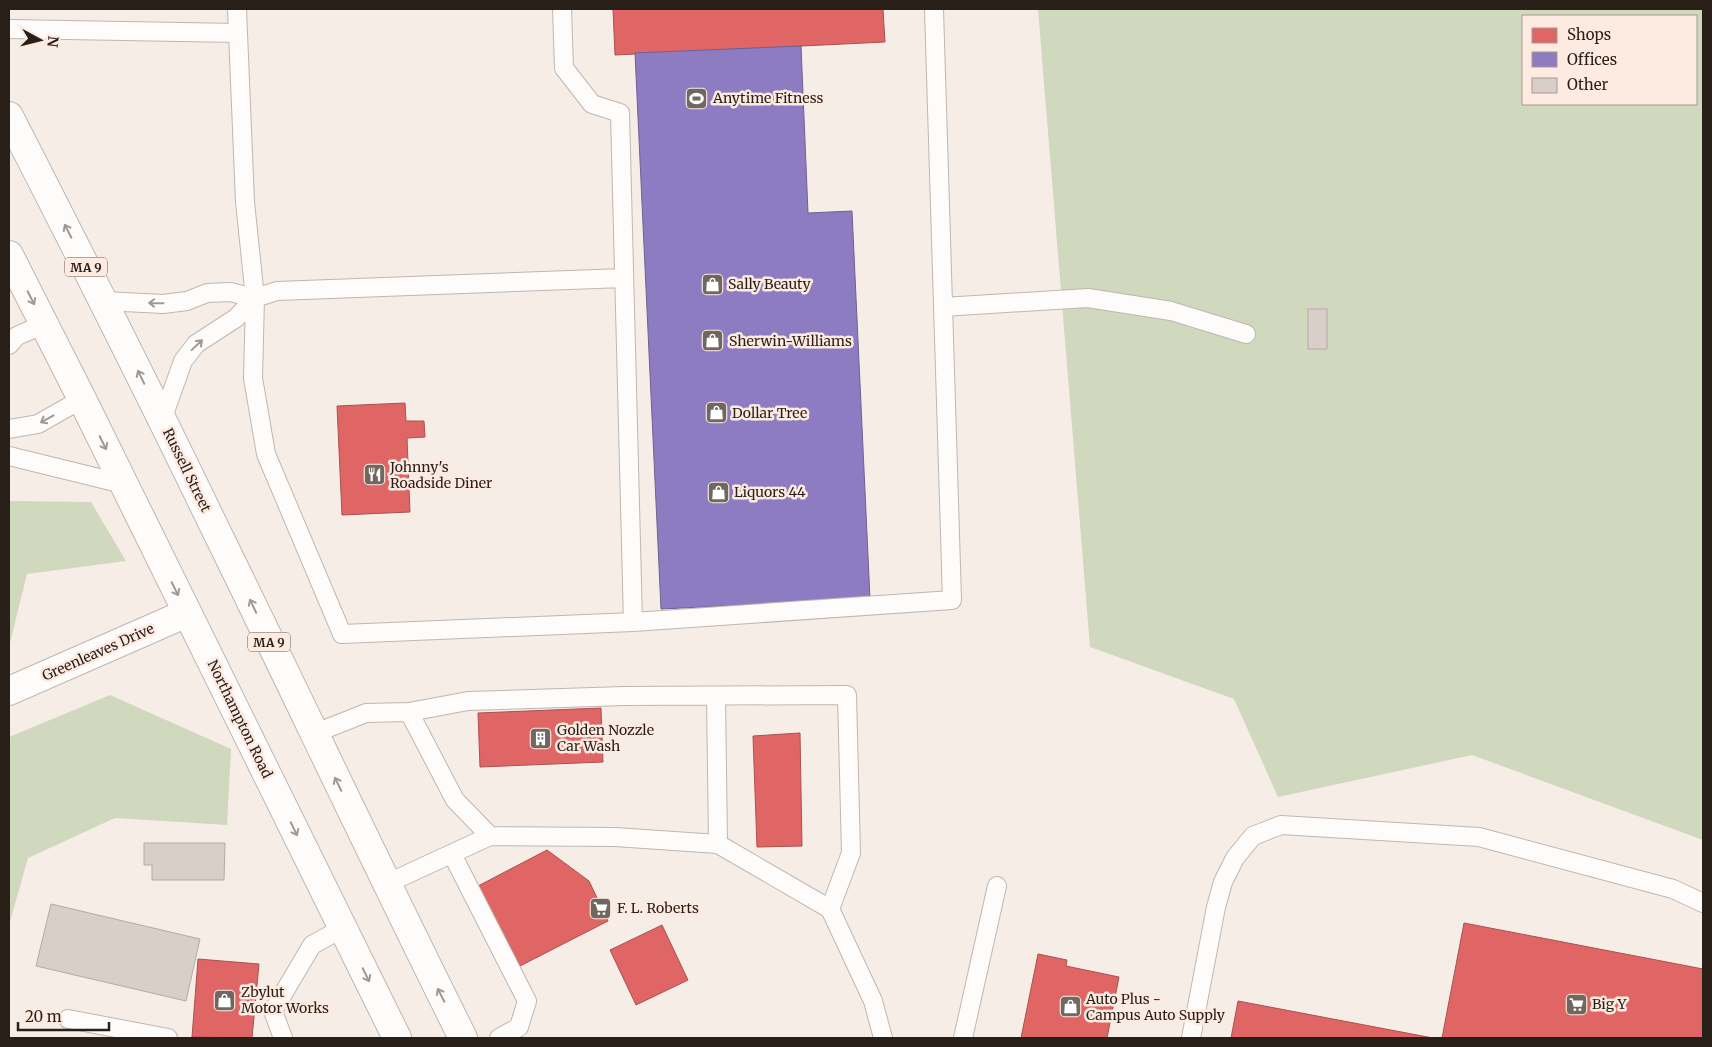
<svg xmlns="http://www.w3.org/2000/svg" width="1712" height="1047" font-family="Merriweather,serif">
  <rect width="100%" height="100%" fill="#f7ede7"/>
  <path fill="#d0d8bd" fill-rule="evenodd" d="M1038 9H1703V840L1472 755 1278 797 1234 699 1090 647ZM1523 16H1696V104H1523Z
    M9 501 91 502 126 561 27 574 9 647Z
    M110 695 231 749 227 825 115 818 28 858 9 925V737Z"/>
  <path fill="#e06666" stroke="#a9514f" d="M613 9H883L885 42 615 55Z
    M405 403 406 421H424L425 437 407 438 410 512 342 515 337 406Z
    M601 708 603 762 480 767 478 713Z
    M800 733 802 846 757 847 753 736Z
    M547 850 589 881 608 921 520 966 478 886Z
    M1464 923 1703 969V1038H1442Z
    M662 925 688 980 636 1005 610 950Z
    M1038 954 1067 960 1066 966 1119 977 1107 1038H1021Z
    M198 959 259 964 252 1038 192 1037Z
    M1238 1001 1433 1038H1231Z"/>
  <path fill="#8e7cc3" stroke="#706090" d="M801 46 808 213 852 211 870 599 661 609 635 53Z"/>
  <path fill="#d9cfc9" stroke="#b4aba6" d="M1308 309H1327V349H1308Z
    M144 843H225L224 880H152V865H144Z
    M51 904 200 939 186 1001 36 966Z"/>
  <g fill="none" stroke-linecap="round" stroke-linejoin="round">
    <defs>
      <path id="service" d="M562 9 564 68 592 104 620 113 633 622
        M9 29 238 33 237 9
        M238 33 245 202 255 298 253 378 266 454 342 634 633 622 952 600 934 9
        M104 301 163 304 187 301 207 293 230 292 255 298
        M943 307 1088 298 1171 311 1246 334
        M9 345 17 336 44 324
        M162 420 183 361 196 344 236 318 255 298 277 291 624 278
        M9 429 38 424 82 399
        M9 456 123 484
        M716 696 718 844
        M409 712 468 701 624 696 847 695 851 853 830 909
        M313 734 366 713 409 712 455 800 490 836
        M452 854 527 1001 519 1027 499 1038
        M386 884 490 836 615 837 718 844 830 909 873 1001 883 1038
        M68 1019 168 1038
        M283 1038 273 1011 312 945 343 928
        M963 1038 997 886
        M1191 1038 1216 907 1223 882 1235 858 1253 836 1281 825 1479 837 1673 889 1703 903"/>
      <path id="minor" d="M9 691 187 613"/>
      <path id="trunk" d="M9 116C77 249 145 383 210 518 295 691 377 866 463 1038
        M9 255 82 399 397 1038"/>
    </defs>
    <use href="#service" stroke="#bfb6b1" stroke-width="20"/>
    <use href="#minor" stroke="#bfb6b1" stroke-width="30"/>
    <use href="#trunk" stroke="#bfb6b1" stroke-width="30"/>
    <use href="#service" stroke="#fefcfb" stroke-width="18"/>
    <use href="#minor" stroke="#fefcfb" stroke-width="28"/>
    <use href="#trunk" stroke="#fefcfb" stroke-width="28"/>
  </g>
  <defs><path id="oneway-shaft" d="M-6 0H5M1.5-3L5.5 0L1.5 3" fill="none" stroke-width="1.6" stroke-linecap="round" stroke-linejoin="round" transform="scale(1.25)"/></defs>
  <g stroke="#9e9995">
    <use href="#oneway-shaft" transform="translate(68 231) rotate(-117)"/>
    <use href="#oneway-shaft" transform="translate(31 298) rotate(63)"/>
    <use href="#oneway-shaft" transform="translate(156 303) rotate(-179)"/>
    <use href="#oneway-shaft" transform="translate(197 345) rotate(-43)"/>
    <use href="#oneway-shaft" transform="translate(141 377) rotate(-116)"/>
    <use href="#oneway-shaft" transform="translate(47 419) rotate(151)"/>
    <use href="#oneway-shaft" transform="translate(103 443) rotate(64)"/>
    <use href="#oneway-shaft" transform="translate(175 589) rotate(64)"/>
    <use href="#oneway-shaft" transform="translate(253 606) rotate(-115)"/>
    <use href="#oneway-shaft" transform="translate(338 784) rotate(-116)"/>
    <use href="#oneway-shaft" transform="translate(294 829) rotate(64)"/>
    <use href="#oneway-shaft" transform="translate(366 975) rotate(64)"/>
    <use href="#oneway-shaft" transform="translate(441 995) rotate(-117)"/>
  </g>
  <defs>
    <symbol id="stadium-square" viewBox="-11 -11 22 22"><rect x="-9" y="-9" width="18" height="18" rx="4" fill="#716761" stroke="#fdebe1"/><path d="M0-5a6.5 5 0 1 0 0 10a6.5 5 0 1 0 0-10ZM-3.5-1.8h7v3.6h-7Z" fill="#fff"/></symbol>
    <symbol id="shop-square" viewBox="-11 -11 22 22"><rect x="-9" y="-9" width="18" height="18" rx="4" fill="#716761" stroke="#fdebe1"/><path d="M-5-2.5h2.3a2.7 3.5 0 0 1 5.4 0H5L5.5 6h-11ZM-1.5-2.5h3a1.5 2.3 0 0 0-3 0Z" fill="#fff"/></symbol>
    <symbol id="restaurant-square" viewBox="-11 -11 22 22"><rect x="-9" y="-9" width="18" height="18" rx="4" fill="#716761" stroke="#fdebe1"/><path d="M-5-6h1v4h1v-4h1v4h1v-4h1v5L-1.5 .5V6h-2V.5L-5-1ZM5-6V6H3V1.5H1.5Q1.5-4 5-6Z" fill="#fff"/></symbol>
    <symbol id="building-square" viewBox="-11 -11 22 22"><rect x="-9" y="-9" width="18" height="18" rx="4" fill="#716761" stroke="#fdebe1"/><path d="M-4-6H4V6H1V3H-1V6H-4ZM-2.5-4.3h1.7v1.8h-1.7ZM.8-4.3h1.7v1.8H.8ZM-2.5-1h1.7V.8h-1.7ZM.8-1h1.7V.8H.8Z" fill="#fff"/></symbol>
    <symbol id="supermarket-square" viewBox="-11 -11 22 22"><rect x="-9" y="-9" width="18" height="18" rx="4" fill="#716761" stroke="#fdebe1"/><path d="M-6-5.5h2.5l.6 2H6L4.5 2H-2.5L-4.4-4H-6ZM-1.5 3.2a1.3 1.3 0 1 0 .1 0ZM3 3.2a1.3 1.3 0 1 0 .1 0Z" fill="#fff"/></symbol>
  </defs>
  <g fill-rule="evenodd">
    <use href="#stadium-square" x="684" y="86" width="25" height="25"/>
    <use href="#shop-square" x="700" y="272" width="25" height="25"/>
    <use href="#shop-square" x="700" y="328" width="25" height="25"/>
    <use href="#shop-square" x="704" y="400" width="25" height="25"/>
    <use href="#restaurant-square" x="362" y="462" width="25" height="25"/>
    <use href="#shop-square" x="706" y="480" width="25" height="25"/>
    <use href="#building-square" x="528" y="726" width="25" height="25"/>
    <use href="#supermarket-square" x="588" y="896" width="25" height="25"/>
    <use href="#shop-square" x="212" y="988" width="25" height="25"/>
    <use href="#supermarket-square" x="1564" y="992" width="25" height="25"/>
    <use href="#shop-square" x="1058" y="994" width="25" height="25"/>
  </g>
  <g text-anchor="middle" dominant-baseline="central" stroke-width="5" stroke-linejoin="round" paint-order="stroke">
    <g fill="#fdebe1" stroke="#695c55" stroke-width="1">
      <rect x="65" y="257.5" width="42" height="19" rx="4"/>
      <rect x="248" y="632.5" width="42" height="19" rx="4"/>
    </g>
    <g font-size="12" font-weight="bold" fill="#291f19">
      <text x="86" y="267">MA 9</text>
      <text x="269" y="642">MA 9</text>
    </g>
    <g font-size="14" fill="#291f19" stroke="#fdebe1" text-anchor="start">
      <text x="713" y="98">Anytime Fitness</text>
      <text x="728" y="284">Sally Beauty</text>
      <text x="729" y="341">Sherwin-Williams</text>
      <text x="732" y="413">Dollar Tree</text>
      <text x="390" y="467">Johnny's<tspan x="390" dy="16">Roadside Diner</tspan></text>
      <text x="734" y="492">Liquors 44</text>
      <text x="557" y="730">Golden Nozzle<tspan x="557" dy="16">Car Wash</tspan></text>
      <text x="617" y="908">F. L. Roberts</text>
      <text x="241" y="992">Zbylut<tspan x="241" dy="16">Motor Works</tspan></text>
      <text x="1086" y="999">Auto Plus -<tspan x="1086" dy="16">Campus Auto Supply</tspan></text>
      <text x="1592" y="1004">Big Y</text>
    </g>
    <g font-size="14" fill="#291f19" stroke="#fdebe1">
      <text transform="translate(187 470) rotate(64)">Russell Street</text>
      <text transform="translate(98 652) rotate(-24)">Greenleaves Drive</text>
      <text transform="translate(240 719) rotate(64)">Northampton Road</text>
    </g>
  </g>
  <rect width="1712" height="1047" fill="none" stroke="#291f19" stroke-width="20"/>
  <rect x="1522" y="15" width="175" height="90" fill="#fdebe1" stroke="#a89991"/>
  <rect x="1532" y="28" width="25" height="15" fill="#e06666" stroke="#a89991"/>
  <text x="1567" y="40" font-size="15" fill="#291f19">Shops</text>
  <rect x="1532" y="52" width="25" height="15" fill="#8e7cc3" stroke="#a89991"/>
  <text x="1567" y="65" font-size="15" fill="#291f19">Offices</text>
  <rect x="1532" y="78" width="25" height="15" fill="#d9cfc9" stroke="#a89991"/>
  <text x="1567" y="90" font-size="15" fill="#291f19">Other</text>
  <g transform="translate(40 40) rotate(97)" stroke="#fdebe1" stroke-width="4" paint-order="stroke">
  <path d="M0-4L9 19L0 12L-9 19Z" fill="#291f19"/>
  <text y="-8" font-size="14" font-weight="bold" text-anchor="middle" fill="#291f19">N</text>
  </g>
  <path d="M18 1022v8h91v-8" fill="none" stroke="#291f19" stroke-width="2.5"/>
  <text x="25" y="1022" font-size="15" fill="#291f19" stroke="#fdebe1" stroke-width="4" paint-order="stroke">20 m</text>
</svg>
